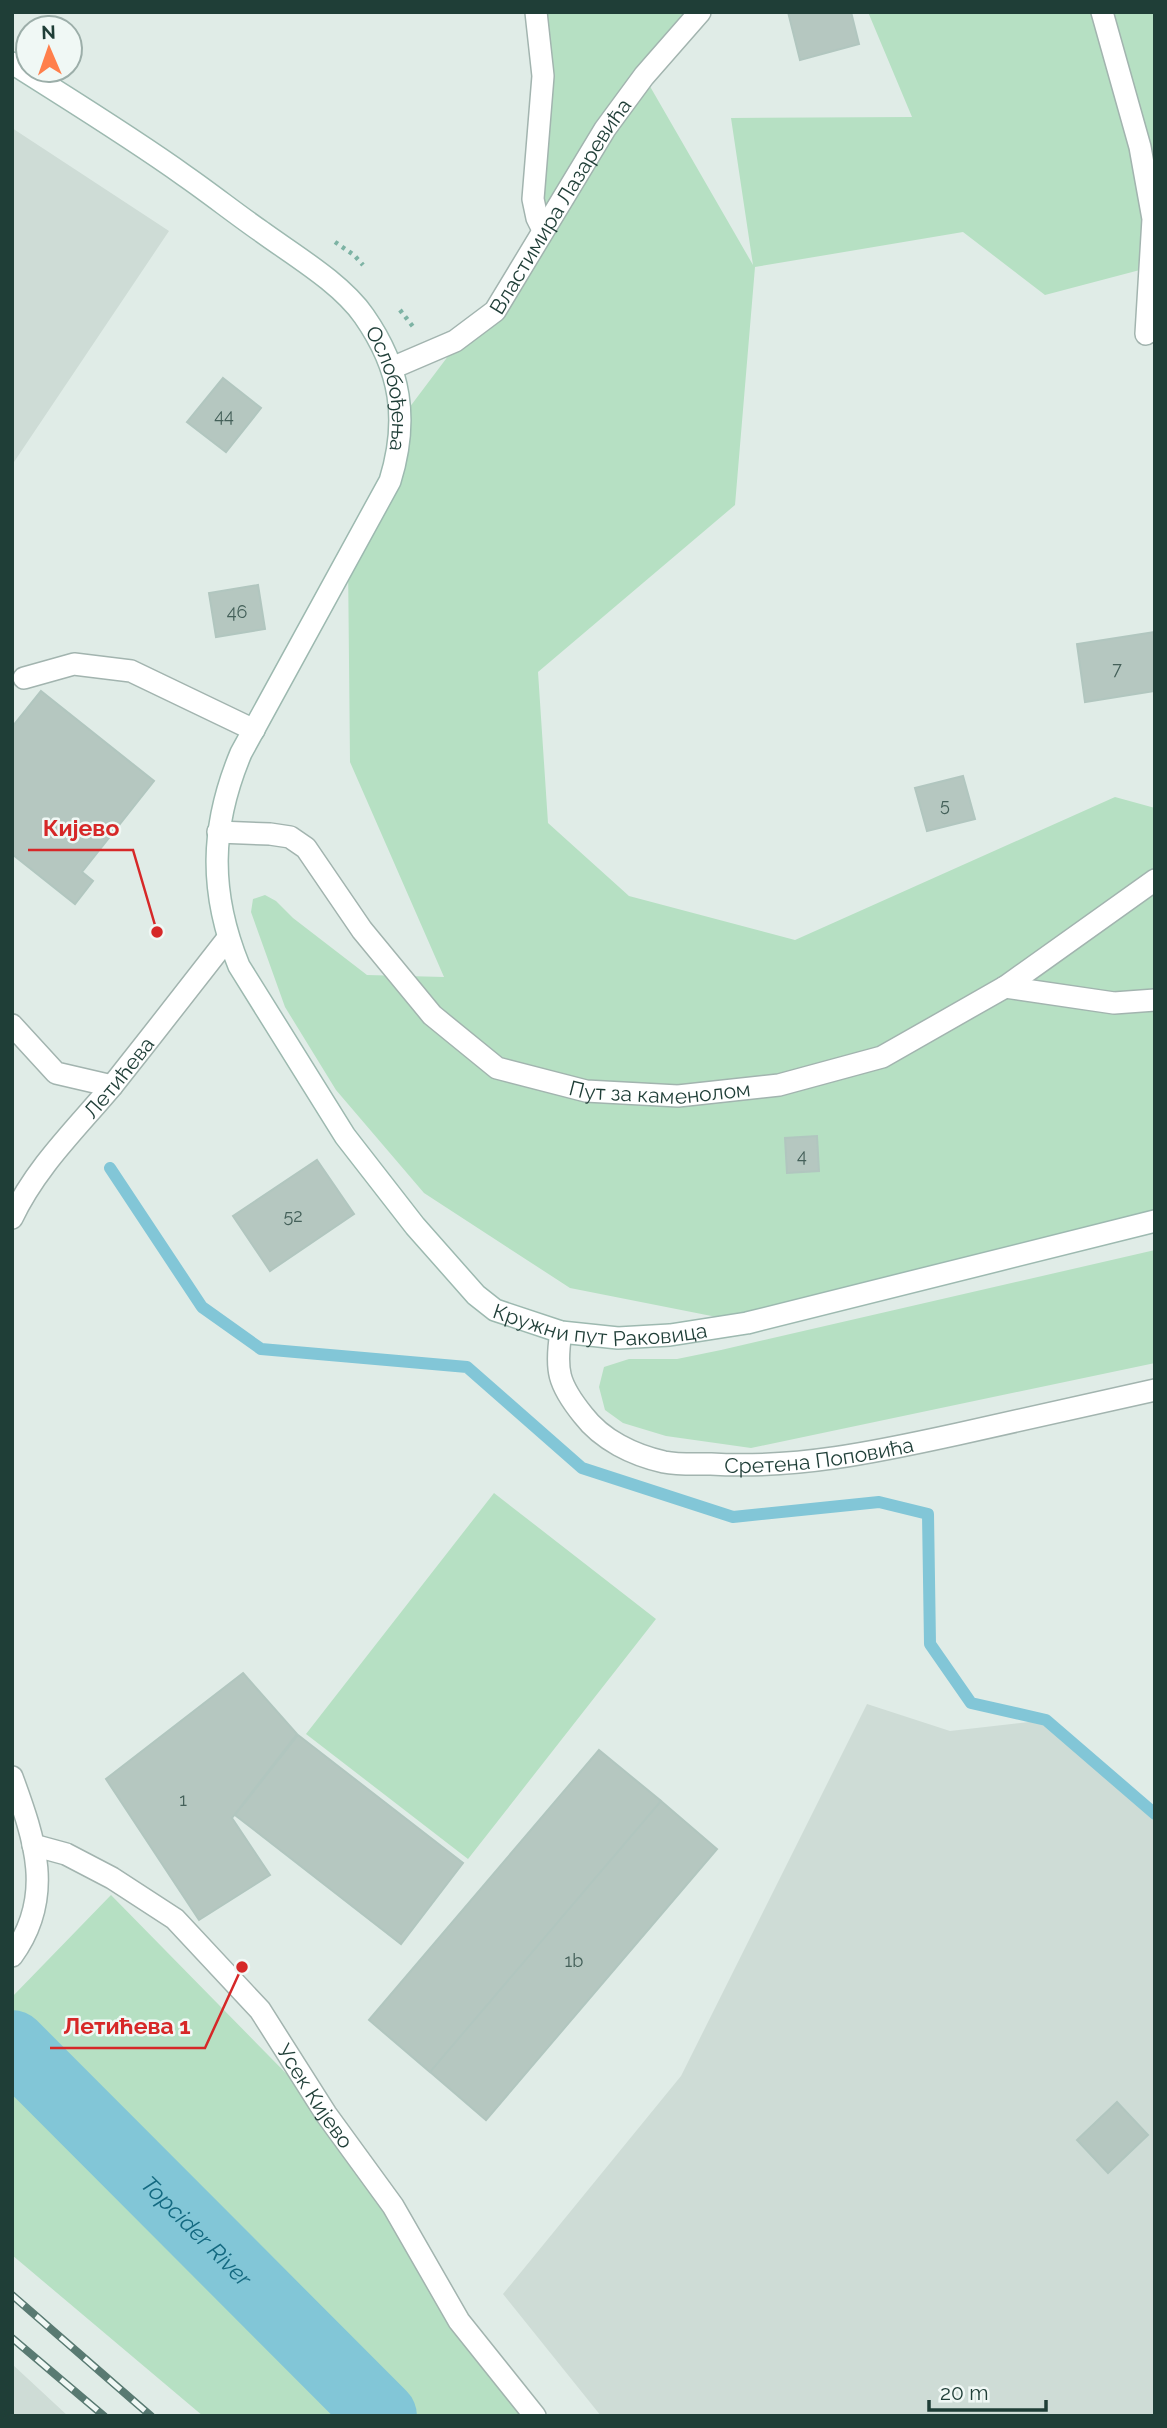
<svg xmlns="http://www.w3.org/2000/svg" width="1167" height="2428" font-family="Raleway,sans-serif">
  <rect width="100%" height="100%" fill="#e0ece7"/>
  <path fill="#cedcd6" d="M12 128 169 231 12 465Z
    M867 1704 950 1731 1046 1720 1128 1791 1155 1806V2416H601L503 2294 681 2076Z
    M12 2364 68 2416H12Z"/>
  <path fill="#b6e0c3" d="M531 12H701L644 76 753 265 731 118 912 117 868 12H1155V266L1045 295 963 232 755 267 735 505 538 672 548 823 629 896 795 940 1115 797 1155 808V1221L747 1323 570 1288 424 1193 336 1090 285 1007 251 912 253 899 265 895 276 901 293 918 367 975 444 977 350 762 348 560 399 453 400 420 543 230Z
    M1155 1250V1363L751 1448 666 1436 623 1423 605 1410 599 1387 604 1367 629 1359H677L721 1350Z
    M494 1493 656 1619 468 1859 306 1734Z
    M111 1895 326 2114 459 2321 543 2416H203L12 2255V1997Z"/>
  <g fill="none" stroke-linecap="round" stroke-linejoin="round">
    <path stroke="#82c6d7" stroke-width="12" d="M110 1168 202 1307 261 1349 467 1367 582 1468 733 1517 879 1502 928 1514 930 1644 971 1703 1046 1720 1155 1814"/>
    <path stroke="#82c6d7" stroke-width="70" id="s1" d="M12 2045 382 2416"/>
  </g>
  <path fill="#b5c7c0" stroke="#b1c6bf" stroke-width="2" d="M788 12H851L859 44 800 60Z
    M223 378 261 408 226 452 187 422Z
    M258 585 265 629 216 637 209 593Z
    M1155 632V691L1085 702 1077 644Z
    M41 691 154 781 82 872 93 881 75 904 12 854V727Z
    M963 776 975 819 927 831 915 788Z
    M817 1136 819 1171 787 1173 785 1138Z
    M317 1160 354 1214 270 1271 233 1216Z
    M243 1673 297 1734 232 1818 270 1875 199 1920 106 1779Z
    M298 1735 463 1863 401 1944 235 1815Z
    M599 1750 661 1801 430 2072 369 2020Z
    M661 1801 717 1849 486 2120 430 2072Z
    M1117 2102 1148 2135 1108 2173 1077 2140Z"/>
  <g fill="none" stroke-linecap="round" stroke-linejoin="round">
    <defs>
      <path id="service" d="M1102 12 1140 147 1153 219 1146 334
        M24 678 74 664 131 671 254 730
        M12 1025 56 1073 112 1086"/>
      <g id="minor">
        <path d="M536 12 543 76 533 199 537 218 543 230"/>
        <path id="s2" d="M392 368 455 341 495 311 605 129 644 76 700 12"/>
        <path id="s3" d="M218 832 270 834 290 837 306 848 362 930 432 1015 497 1068 586 1091 678 1096 779 1085 882 1057 1005 987 1155 880"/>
        <path d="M1005 987 1114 1003 1155 1000"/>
        <path id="s4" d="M12 1218C36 1167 76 1129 112 1086 151 1037 189 988 228 938"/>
        <path d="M12 1777C35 1840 55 1897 12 1956"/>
        <path id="s5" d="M33 1845 66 1854 112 1878 175 1919 260 2010 326 2114 393 2206 459 2321 535 2416"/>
      </g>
      <g id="tertiary">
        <path id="s6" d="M561 1332C555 1370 558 1384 583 1415 602 1440 633 1455 664 1462 679 1465 696 1464 711 1464 796 1469 876 1452 958 1434 1023 1419 1089 1405 1155 1390"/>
      </g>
      <g id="secondary">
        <path id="s7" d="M12 63C70 100 129 136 185 176 211 194 236 214 262 232 295 256 341 283 364 316 401 369 409 420 390 481L241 753C210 827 209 892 239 966L345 1136 415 1226 476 1295 495 1310 561 1332 618 1338 670 1335 747 1323 1155 1221"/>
      </g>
    </defs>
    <use href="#service" stroke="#a2b4af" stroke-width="24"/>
    <use href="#minor" stroke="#a2b4af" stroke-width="24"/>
    <use href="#tertiary" stroke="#a2b4af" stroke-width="24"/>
    <use href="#secondary" stroke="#9db9b0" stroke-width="24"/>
    <path stroke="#7db3a4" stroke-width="4.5" stroke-dasharray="3.5 5" stroke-linecap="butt" d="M335 242 354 255 363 265
      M400 310 414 328"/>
    <use href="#service" stroke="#fff" stroke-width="21"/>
    <use href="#minor" stroke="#fff" stroke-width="21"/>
    <use href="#tertiary" stroke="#fff" stroke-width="21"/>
    <use href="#secondary" stroke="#fff" stroke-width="21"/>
    <defs>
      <path id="rail" d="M12 2295 151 2416
        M12 2338 104 2416"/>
    </defs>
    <use href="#rail" stroke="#597a72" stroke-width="8"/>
    <use href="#rail" stroke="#f0f8f5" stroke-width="5" stroke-dasharray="16" stroke-linecap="butt"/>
  </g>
  <g text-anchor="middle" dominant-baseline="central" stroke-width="5" stroke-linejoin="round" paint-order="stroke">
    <g font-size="18" fill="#446059">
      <text x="224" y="415">44</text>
      <text x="237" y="611">46</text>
      <text x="1117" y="668">7</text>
      <text x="945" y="804">5</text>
      <text x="802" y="1155">4</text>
      <text x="293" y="1215">52</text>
      <text x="183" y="1799">1</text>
      <text x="574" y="1960">1b</text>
    </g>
    <g font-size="21" fill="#1f3e37" stroke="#f0f8f5">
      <text stroke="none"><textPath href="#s2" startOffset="242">Властимира Лазаревића</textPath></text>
      <text stroke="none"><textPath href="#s7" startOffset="513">Ослобођења</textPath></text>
      <text stroke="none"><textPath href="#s4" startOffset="177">Летићева</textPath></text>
      <text stroke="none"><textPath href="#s3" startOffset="551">Пут за каменолом</textPath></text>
      <text stroke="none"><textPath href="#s7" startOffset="1676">Кружни пут Раковица</textPath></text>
      <text stroke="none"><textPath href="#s6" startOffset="341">Сретена Поповића</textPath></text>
      <text stroke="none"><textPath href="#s5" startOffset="388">Усек Кијево</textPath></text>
    </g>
    <g font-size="23" font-style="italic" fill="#136980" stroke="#f0f8f5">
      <text stroke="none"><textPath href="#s1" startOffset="262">Topcider River</textPath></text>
    </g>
  </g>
  <path fill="none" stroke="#d62828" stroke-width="2.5" d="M157 932L133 850H28M242 1967L205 2048H50"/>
  <g fill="#d62828" stroke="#f0f8f5" stroke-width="2.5">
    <circle cx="157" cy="932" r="7"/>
    <circle cx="242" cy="1967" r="7"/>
  </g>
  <g font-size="23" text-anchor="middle" font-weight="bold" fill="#d62828" stroke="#f0f8f5" stroke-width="5" stroke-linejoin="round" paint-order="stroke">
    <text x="81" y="836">Кијево</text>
    <text x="127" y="2034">Летићева 1</text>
  </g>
  <rect width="1167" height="2428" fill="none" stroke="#1f3e37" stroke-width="28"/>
  <g transform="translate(49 49) rotate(358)"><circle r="33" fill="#f0f8f5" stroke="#9caea9" stroke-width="2"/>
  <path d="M0-5L12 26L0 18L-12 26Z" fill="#ff7f4b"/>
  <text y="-10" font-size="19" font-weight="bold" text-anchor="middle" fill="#1f3e37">N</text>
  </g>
  <path d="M929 2400v10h117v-10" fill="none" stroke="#1f3e37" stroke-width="3.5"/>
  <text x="940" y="2400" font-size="21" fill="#1f3e37" stroke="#f0f8f5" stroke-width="5" paint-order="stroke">20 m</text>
</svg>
